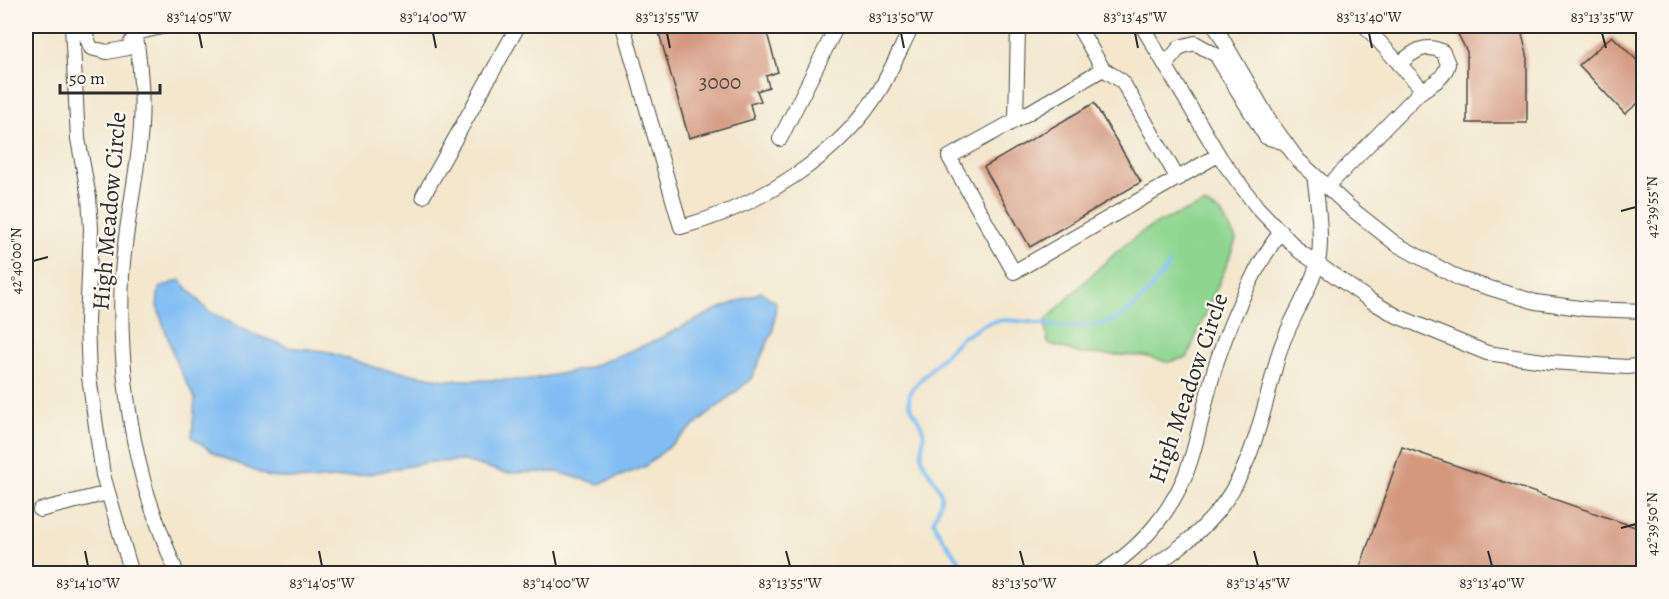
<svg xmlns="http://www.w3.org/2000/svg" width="1669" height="599" font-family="Alegreya,serif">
  <rect width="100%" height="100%" fill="#fbf7ec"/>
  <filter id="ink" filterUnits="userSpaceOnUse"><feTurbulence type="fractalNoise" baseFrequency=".0167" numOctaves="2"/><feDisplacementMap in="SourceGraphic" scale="12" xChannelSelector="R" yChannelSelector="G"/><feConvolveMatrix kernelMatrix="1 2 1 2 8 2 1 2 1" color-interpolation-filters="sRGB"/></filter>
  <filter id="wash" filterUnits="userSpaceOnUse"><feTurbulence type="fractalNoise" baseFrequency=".008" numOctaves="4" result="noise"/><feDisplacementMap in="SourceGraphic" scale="24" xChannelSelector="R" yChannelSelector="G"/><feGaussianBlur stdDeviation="1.35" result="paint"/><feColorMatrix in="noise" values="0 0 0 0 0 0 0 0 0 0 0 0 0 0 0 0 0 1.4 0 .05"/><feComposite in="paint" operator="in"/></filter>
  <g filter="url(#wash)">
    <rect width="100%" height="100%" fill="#f3e7ce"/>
    <path fill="#8dd590" stroke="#5c805e" stroke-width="1.5" d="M1205 204 1221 213 1236 239C1223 280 1202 317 1188 357L1168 362 1144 356 1081 354 1048 343 1045 324 1047 319C1076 291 1105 259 1138 235 1158 221 1182 212 1205 204Z"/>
    <path fill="#81bdf3" stroke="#56748f" stroke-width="1.5" d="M180 280 208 311 253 334 289 347 324 351 377 368 446 380H528L585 369 652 342 716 310 761 292 776 302 773 331 751 379 644 467 599 484 557 472 505 473 465 461 430 462 358 476 311 480 269 477 217 455 192 437 195 399 176 362 157 306 159 288Z"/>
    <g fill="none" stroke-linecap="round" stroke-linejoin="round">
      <path stroke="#81bdf3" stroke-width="4" d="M966 574C959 554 940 542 934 521 936 512 942 504 941 495 939 481 925 472 922 458 920 449 925 440 923 431 920 415 902 406 912 389L962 337C975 333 981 323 995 321 1009 318 1035 323 1050 325 1071 328 1099 327 1118 318 1136 309 1158 281 1169 265"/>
    </g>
    <g id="blocks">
      <path fill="#d3987f" d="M657 26H765L778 72 766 76 769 87 757 91 761 101 750 104 754 119 689 138Z
        M1454 26H1520L1527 54V123H1467V52Z
        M1612 36 1644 67V111L1637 104 1625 114 1579 65Z
        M1094 103 1141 182 1030 247 984 167Z
        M1402 447 1644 530V573H1358Z"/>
    </g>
  </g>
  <g filter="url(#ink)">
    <use href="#blocks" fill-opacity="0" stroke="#494743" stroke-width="1.5"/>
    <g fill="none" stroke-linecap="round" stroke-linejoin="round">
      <defs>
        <path id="minor" d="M72 26 78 139 89 197 91 229 87 322 89 377 103 475 132 574
          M82 26 91 48 107 52 128 48 136 33 165 26
          M134 26C140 58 143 92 141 126 138 176 125 225 122 275 119 344 126 416 144 483 153 514 165 544 177 574
          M623 26 681 227C757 207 840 157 881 88 892 68 902 46 912 26
          M1018 26 1016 120 949 157 1014 272 1218 155
          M1078 26 1103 69 1122 81 1178 179
          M1142 26 1221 159 1257 207 1299 251 1371 301 1397 316 1487 353 1551 362 1627 367 1644 365
          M1215 26 1271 123 1298 160 1348 206 1396 244 1460 279 1536 302 1587 309 1644 311
          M1365 26 1423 90
          M1166 64 1180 47 1195 43 1216 55 1266 137 1286 143
          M1016 120 1103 69
          M780 139 837 26
          M1327 187 1418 94C1431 83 1443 82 1448 64L1443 52C1425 42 1413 52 1399 64
          M423 196 518 26
          M40 510 108 493
          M1098 574C1141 550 1177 506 1191 459 1201 426 1207 391 1218 358 1234 312 1253 270 1281 231
          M1143 574C1165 558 1188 543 1207 523 1253 476 1262 413 1279 353 1288 323 1308 296 1317 265 1324 244 1317 197 1314 175"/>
      </defs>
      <use href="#minor" stroke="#494743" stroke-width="16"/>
      <use href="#minor" stroke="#fff" stroke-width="14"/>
    </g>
  </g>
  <path fill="none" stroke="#2b2b2b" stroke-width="2" d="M199 33 202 48M433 33 436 48M667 33 670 48M901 33 904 48M1135 33 1138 48M1369 33 1372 48M1602 33 1606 48M1621 211 1636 207M33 261 48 257M1621 528 1636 524M85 551 88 566M319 551 322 566M553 551 556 566M786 551 790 566M1020 551 1024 566M1254 551 1258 566M1488 551 1492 566"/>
  <g text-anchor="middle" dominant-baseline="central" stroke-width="4.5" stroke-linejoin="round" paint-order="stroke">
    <g font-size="21" fill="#554640">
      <text x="720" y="82">3000</text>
    </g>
    <g font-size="24" fill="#2b2b2b" stroke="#fbf7ec">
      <text transform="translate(109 211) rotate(-85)">High Meadow Circle</text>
      <text transform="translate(1188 388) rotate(-71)">High Meadow Circle</text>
    </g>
  </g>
  <rect width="1669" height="599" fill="none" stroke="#fbf7ec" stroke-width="66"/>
  <path d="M60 84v9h100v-9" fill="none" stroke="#2b2b2b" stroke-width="3"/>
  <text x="69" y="84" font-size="18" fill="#2b2b2b" stroke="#fbf7ec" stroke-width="4.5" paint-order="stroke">50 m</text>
  <rect x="33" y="33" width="1603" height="533" fill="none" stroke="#2b2b2b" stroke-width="2"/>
  <g font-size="15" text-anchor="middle" fill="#2b2b2b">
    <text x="199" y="22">83°14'05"W</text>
    <text x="433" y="22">83°14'00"W</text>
    <text x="667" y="22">83°13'55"W</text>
    <text x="901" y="22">83°13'50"W</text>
    <text x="1135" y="22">83°13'45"W</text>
    <text x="1369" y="22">83°13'40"W</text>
    <text x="1602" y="22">83°13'35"W</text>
    <text transform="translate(1652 207) rotate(-90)" y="5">42°39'55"N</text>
    <text transform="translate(16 261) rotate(-90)" y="5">42°40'00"N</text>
    <text transform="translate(1652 524) rotate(-90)" y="5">42°39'50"N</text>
    <text x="88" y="588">83°14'10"W</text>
    <text x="322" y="588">83°14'05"W</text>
    <text x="556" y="588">83°14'00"W</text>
    <text x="790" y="588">83°13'55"W</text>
    <text x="1024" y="588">83°13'50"W</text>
    <text x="1258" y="588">83°13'45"W</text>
    <text x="1492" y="588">83°13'40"W</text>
  </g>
</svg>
